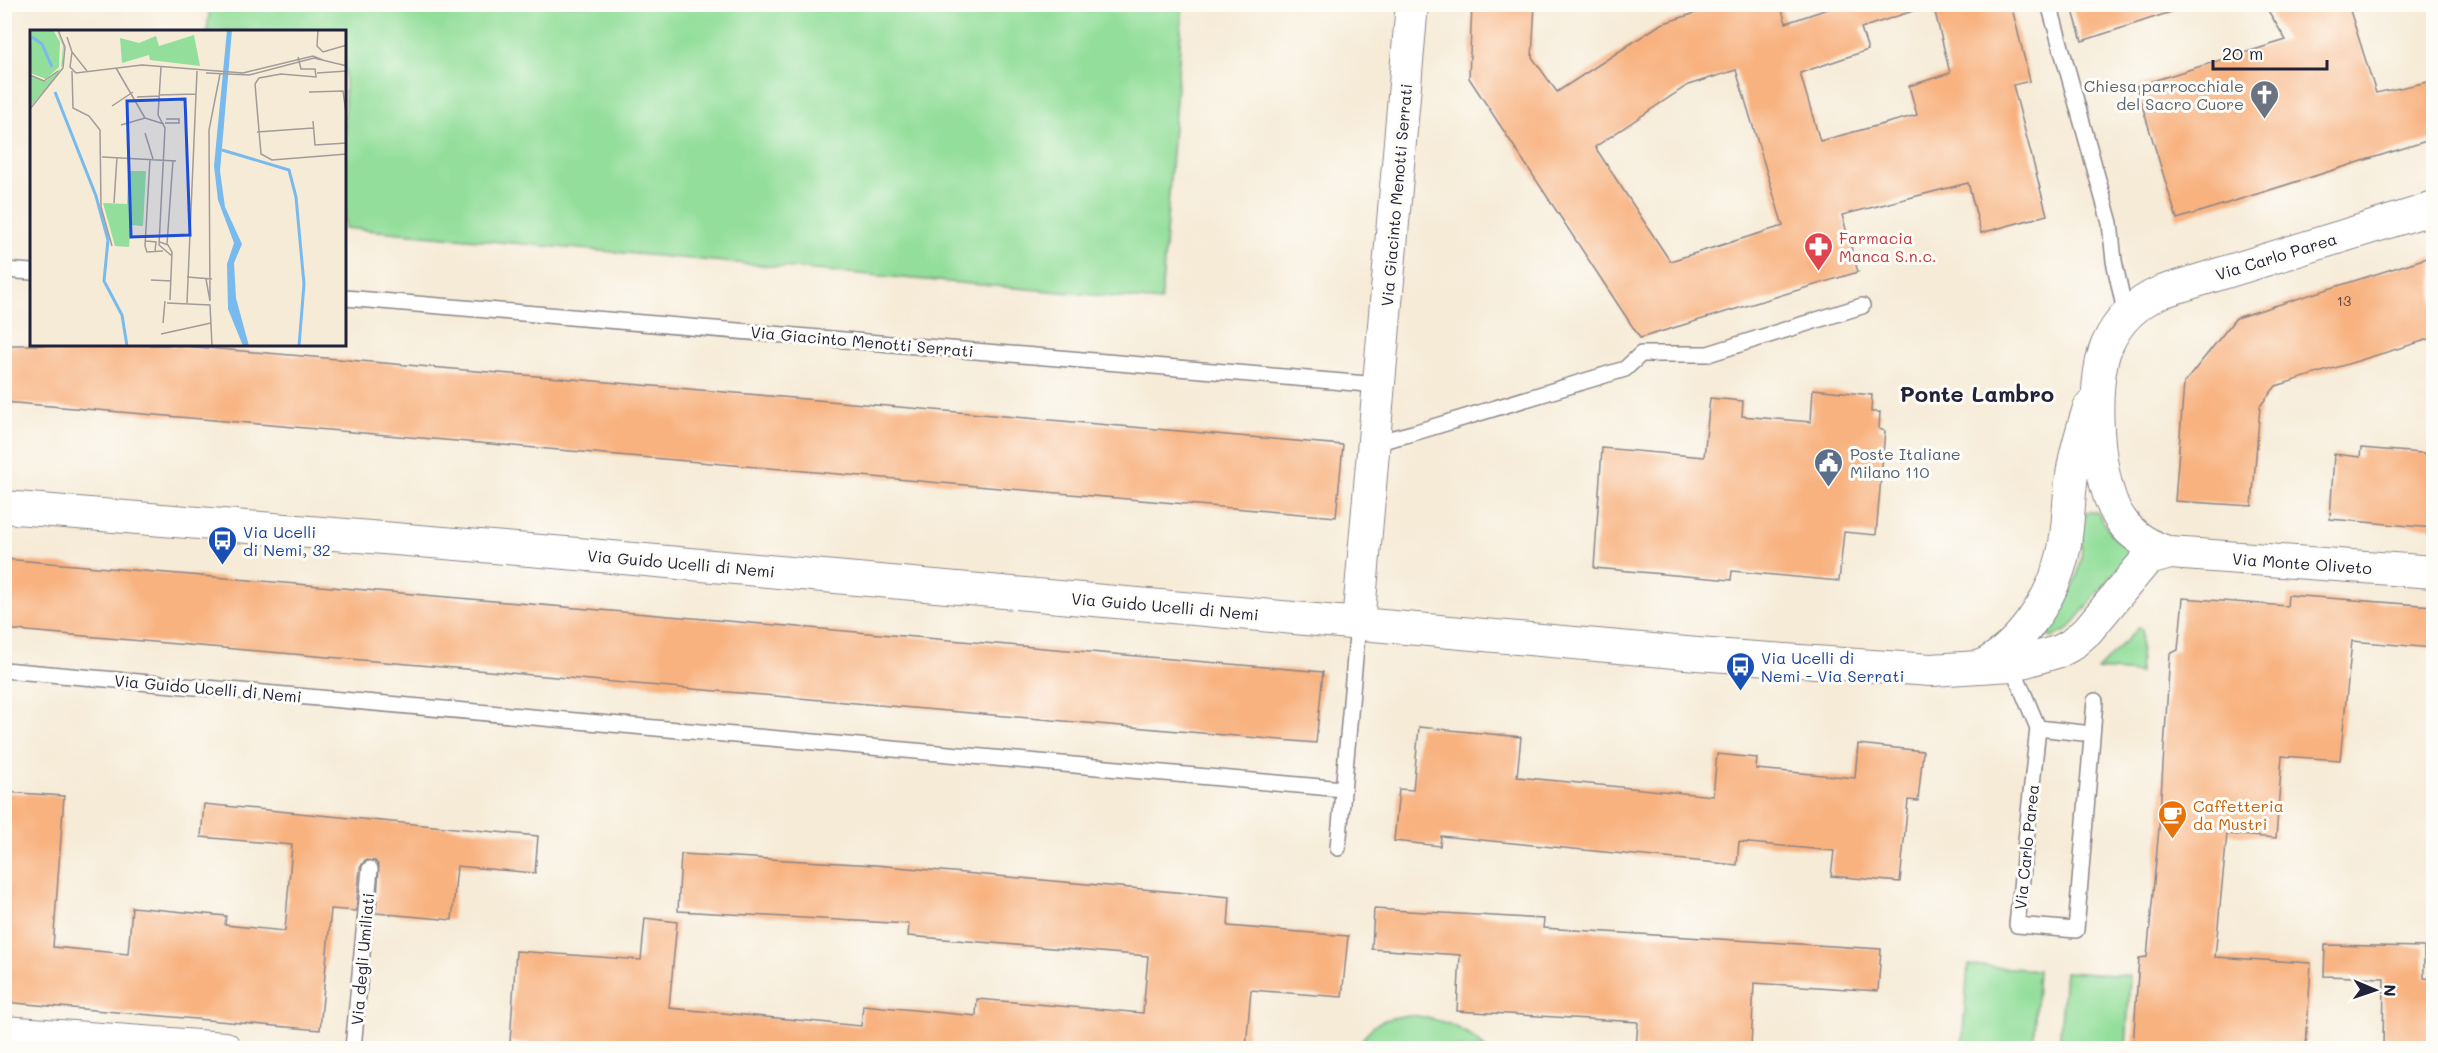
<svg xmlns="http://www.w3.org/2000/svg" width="2438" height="1053" font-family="Mali,sans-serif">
  <rect width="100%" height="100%" fill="#fdfcf7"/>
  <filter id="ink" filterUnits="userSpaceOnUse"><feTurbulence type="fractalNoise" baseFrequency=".0167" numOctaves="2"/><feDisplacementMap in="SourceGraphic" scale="12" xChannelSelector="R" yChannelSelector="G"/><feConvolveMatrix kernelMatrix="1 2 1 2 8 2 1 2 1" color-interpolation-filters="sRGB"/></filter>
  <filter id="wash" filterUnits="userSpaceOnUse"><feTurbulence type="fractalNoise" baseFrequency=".008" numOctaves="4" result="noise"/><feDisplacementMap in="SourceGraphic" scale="24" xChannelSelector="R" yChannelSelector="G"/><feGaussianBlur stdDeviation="1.35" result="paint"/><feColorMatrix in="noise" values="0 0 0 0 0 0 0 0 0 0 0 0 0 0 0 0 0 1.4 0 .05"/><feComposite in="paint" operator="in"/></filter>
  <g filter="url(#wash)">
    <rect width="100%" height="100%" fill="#f6ebd7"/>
    <path fill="#93de9a" stroke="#5a806a" stroke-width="1.5" d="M196 5H1183L1161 301 345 228V32L207 31 210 7Z
      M2087 512H2097L2111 534 2132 551 2133 555 2114 573 2068 630 2051 638 2048 633 2049 629C2064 608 2077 585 2081 559 2083 545 2079 524 2087 512Z
      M2139 627 2142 630 2139 673 2097 670Z
      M1968 965 2038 970 2033 1048H1962Z
      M2065 972 2130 976 2126 1048H2059Z
      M1410 1015C1440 1019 1463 1026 1485 1048H1358C1370 1022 1383 1018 1410 1015Z"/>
    <g id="blocks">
      <path fill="#f8b280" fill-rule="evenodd" d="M1472 4H1535L1532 57 1557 92 1661 24 1724 4H1780L1786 23 1842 4H1915L1916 10 1861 28 1868 50 1800 73 1820 141 1917 115 1909 86 1950 73 1933 4H2011L2030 81 2013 85 2047 215 1981 233 1968 183 1842 215 1858 272 1640 338 1469 78ZM1736 70 1783 226 1670 261 1595 147 1688 85Z
        M2071 4H2173L2174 11 2082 41Z
        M2264 4H2348L2376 93 2433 81V139L2177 219 2136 86 2286 40Z
        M2433 256V338L2276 386 2260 406 2252 506 2175 501 2184 383 2236 318Z
        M4 345H173L1343 445 1336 517 4 402Z
        M1813 389 1872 395 1871 412H1880L1879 429 1885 431 1876 535 1844 532 1839 581 1732 571 1731 580 1594 568 1602 448 1704 457 1710 398 1743 401 1742 416 1811 422Z
        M2361 448 2433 454V528L2330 519 2334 454 2360 457Z
        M4 559 1323 672 1316 743 4 629Z
        M2288 595 2433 606V648L2352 641 2340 760 2282 756 2276 838 2227 834 2215 957 2311 963 2306 1048H2133L2139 958 2147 957 2159 828 2170 654 2178 650 2183 598 2287 606Z
        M1419 727 1521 737 1517 777 1713 796 1717 754 1757 758 1756 769 1855 778 1858 744 1923 751 1918 801 1908 800 1900 882 1831 876 1834 851 1739 842 1737 865 1441 836 1440 846 1394 841 1399 789 1413 790Z
        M4 792 64 796 53 947 128 954 132 907 226 916 225 925 285 931 292 845 201 837 204 804 538 836 535 873 457 866 452 920 376 913 379 866 375 861 365 860 360 868 356 911 331 909 320 1030 4 1002Z
        M681 854 875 865 1230 897 1228 926 1348 936 1342 997 1251 990 1246 1048H589L510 1042 516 951 641 960 645 918 677 922 669 1008 861 1026 863 1005 976 1016 977 999 1143 1013 1148 956 908 936 909 924 678 911Z
        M1374 909 1544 919 1543 928 1881 949 1878 991 1754 983 1751 1048H1636L1638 1022 1457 1011 1460 955 1372 949Z
        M2325 945 2424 947V978L2433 979V1048H2383L2384 978 2324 976Z"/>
    </g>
  </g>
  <g filter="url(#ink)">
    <use href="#blocks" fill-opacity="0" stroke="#8c8689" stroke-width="1.5"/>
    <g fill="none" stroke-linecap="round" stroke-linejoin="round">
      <defs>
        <path id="lane" d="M2049 4 2110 223 2114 261 2126 316
          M4 270 32 272
          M345 298 1379 385
          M1374 443 1413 433 1625 369 1641 354H1708L1862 306
          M2010 661 2038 728 2017 925 2076 930 2095 701
          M4 670 1343 789
          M2038 728 2092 734
          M1338 848 1358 624
          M353 1048 370 869"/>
        <path id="street" d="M4 507 578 554 1697 654 1931 670 2012 665 2060 651 2071 645 2087 631 2143 564 2149 559 2170 553 2434 572
          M2170 553C2151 547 2132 536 2121 520 2096 487 2090 383 2107 345 2118 320 2136 303 2161 292L2434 208
          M1358 624 1412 4
          M1980 667C2021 647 2053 597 2063 554 2069 528 2068 501 2072 475 2075 453 2082 430 2089 408
          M4 1032 225 1048"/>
      </defs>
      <use href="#lane" stroke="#8c8689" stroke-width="18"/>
      <use href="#street" stroke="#8c8689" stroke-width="34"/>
      <use href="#lane" stroke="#fff" stroke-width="15"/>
      <use href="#street" stroke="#fff" stroke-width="32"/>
    </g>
  </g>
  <defs>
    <symbol id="church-pin" viewBox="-11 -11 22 30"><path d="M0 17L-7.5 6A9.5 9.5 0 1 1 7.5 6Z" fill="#6b7280" stroke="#fdfcf7"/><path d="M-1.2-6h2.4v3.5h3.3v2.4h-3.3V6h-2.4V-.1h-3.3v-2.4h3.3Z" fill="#fff"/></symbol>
    <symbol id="pharmacy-pin" viewBox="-11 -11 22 30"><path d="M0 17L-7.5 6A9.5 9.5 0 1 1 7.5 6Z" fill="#e0444e" stroke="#fdfcf7"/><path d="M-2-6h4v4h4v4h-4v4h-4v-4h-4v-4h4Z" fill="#fff"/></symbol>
    <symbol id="civic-pin" viewBox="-11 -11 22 30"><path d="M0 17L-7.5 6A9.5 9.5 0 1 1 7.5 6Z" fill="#5c6f8a" stroke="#fdfcf7"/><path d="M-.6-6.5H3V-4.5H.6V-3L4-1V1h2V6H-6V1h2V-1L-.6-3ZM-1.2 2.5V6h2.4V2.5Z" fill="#fff"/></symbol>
    <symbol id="bus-pin" viewBox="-11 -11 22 30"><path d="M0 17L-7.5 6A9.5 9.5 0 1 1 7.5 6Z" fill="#1a4fb4" stroke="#fdfcf7"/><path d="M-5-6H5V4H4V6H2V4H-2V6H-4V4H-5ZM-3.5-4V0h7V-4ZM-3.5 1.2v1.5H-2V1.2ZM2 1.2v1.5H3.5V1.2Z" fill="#fff"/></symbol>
    <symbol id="cafe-pin" viewBox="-11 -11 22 30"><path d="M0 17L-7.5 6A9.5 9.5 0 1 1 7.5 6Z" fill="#e8710a" stroke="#fdfcf7"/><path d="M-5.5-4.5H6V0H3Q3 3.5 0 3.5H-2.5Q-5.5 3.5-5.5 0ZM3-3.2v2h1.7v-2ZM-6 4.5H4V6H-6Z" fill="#fff"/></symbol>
  </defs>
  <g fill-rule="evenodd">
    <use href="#church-pin" x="2248" y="78" width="33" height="45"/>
    <use href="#pharmacy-pin" x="1802" y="230" width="33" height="45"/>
    <use href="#civic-pin" x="1812" y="446" width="33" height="45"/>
    <use href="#bus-pin" x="206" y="524" width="33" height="45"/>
    <use href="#bus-pin" x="1724" y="650" width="33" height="45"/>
    <use href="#cafe-pin" x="2156" y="798" width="33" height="45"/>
  </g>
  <g text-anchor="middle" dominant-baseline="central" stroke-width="6" stroke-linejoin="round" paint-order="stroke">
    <g font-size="14" fill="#58464c">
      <text x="2344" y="300">13</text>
    </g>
    <g font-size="16" fill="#5b616d" stroke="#fdfcf7" text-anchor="end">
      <text x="2244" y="85">Chiesa parrocchiale<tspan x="2244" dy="18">del Sacro Cuore</tspan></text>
    </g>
    <g font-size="16" fill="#22223b" stroke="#fdfcf7">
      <text transform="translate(1396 195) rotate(-85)">Via Giacinto Menotti Serrati</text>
      <text transform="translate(2276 256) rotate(-17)">Via Carlo Parea</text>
      <text transform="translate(862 341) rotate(5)">Via Giacinto Menotti Serrati</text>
      <text transform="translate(681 563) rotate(5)">Via Guido Ucelli di Nemi</text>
      <text transform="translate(2302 563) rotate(4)">Via Monte Oliveto</text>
      <text transform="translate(1165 606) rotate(5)">Via Guido Ucelli di Nemi</text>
      <text transform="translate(208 688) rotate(5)">Via Guido Ucelli di Nemi</text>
      <text transform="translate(2026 847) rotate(-84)">Via Carlo Parea</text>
      <text transform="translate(362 959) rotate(-85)">Via degli Umiliati</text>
    </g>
    <g font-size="16" fill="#be3a42" stroke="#fdfcf7" text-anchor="start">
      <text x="1839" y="237">Farmacia<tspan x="1839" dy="18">Manca S.n.c.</tspan></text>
    </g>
    <g font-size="16" fill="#4e5e75" stroke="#fdfcf7" text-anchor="start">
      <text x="1850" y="453">Poste Italiane<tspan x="1850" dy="18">Milano 110</tspan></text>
    </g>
    <g font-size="16" fill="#164399" stroke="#fdfcf7" text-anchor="start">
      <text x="243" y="531">Via Ucelli<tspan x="243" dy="18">di Nemi, 32</tspan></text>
      <text x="1761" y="657">Via Ucelli di<tspan x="1761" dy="18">Nemi - Via Serrati</tspan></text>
    </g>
    <g font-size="16" fill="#c56008" stroke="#fdfcf7" text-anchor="start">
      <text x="2193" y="805">Caffetteria<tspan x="2193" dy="18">da Mustri</tspan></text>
    </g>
    <g font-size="22" font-weight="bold" fill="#22223b" stroke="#fdfcf7">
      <text x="1977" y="393">Ponte Lambro</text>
    </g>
  </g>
  <g transform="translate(30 30)">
    <rect width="316" height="316" fill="#f6ebd7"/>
    <path d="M2 0H23L30 12 29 37 16 49 0 43ZM26 0 31 9 34 16 33 34 26 47 0 77V46L16 51 31 38 33 16ZM164 5 170 36 120 30 119 25 92 33 90 8 109 13 126 6 129 16ZM98 141H116L113 196 101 195 99 217 85 216 73 173 97 174Z" fill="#93de9a"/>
    <path d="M197 0H202L190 141 195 177 212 214 204 233 206 268 219 316H213L198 279 197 234 204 213 188 170 184 136Z" fill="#79baee"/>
    <path fill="none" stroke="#79baee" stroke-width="3" d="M2 7 12 14 22 37M25 62 66 166 78 210 74 251 92 285 97 316M192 120 259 140 266 167 274 254 269 316"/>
    <path fill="none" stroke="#a19b99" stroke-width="1.5" d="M288 0 287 16 293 22 317 15M37 7 42 22 57 41M42 22 40 37 46 43 112 35 213 43 283 26 293 30M268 27 271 39H285L286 47 251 44 229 48 225 54 231 124 242 130 317 124M86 38 115 88M42 41 43 78 59 86 70 100 71 177 82 216M176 43 219 45 284 28 317 36M287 43 317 41M0 45 14 51 28 41M279 62 313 61 317 90M129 65 166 64M107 67 129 66M82 76 103 62M0 79 33 38 35 17 28 0M128 85 135 98 129 215 142 226M128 85 131 37M283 91 285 115 317 113M135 93H149V89H136M91 95 115 88 134 94M227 102 283 98M115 103 123 129M72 127 146 131M120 129 115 216 117 222 133 221M84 173 87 127M116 211 126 212 125 221M130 212 138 215 142 222 140 270M137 214 143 130M157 247 182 249M176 249 180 271M121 250 141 251M180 271 179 100 190 44M137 273 180 275 182 316M157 273 167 41M133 293 135 271M131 304 181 293"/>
    <path fill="#1d4ed8" fill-opacity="0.15" stroke="#1d4ed8" stroke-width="3" d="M155 69 160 205 101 207 97 71Z"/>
    <rect width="316" height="316" fill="none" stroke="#22223b" stroke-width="3"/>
  </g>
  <rect width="2438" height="1053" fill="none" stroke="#fdfcf7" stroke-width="24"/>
  <g transform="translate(2375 990) rotate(92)" stroke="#fdfcf7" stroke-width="4.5" paint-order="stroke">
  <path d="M0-4.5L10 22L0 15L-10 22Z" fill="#22223b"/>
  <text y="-9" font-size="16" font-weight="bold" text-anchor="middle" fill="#22223b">N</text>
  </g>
  <path d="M2213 60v9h114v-9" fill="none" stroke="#22223b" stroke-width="3"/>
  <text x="2222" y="60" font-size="18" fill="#22223b" stroke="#fdfcf7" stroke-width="4.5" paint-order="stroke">20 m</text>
</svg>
